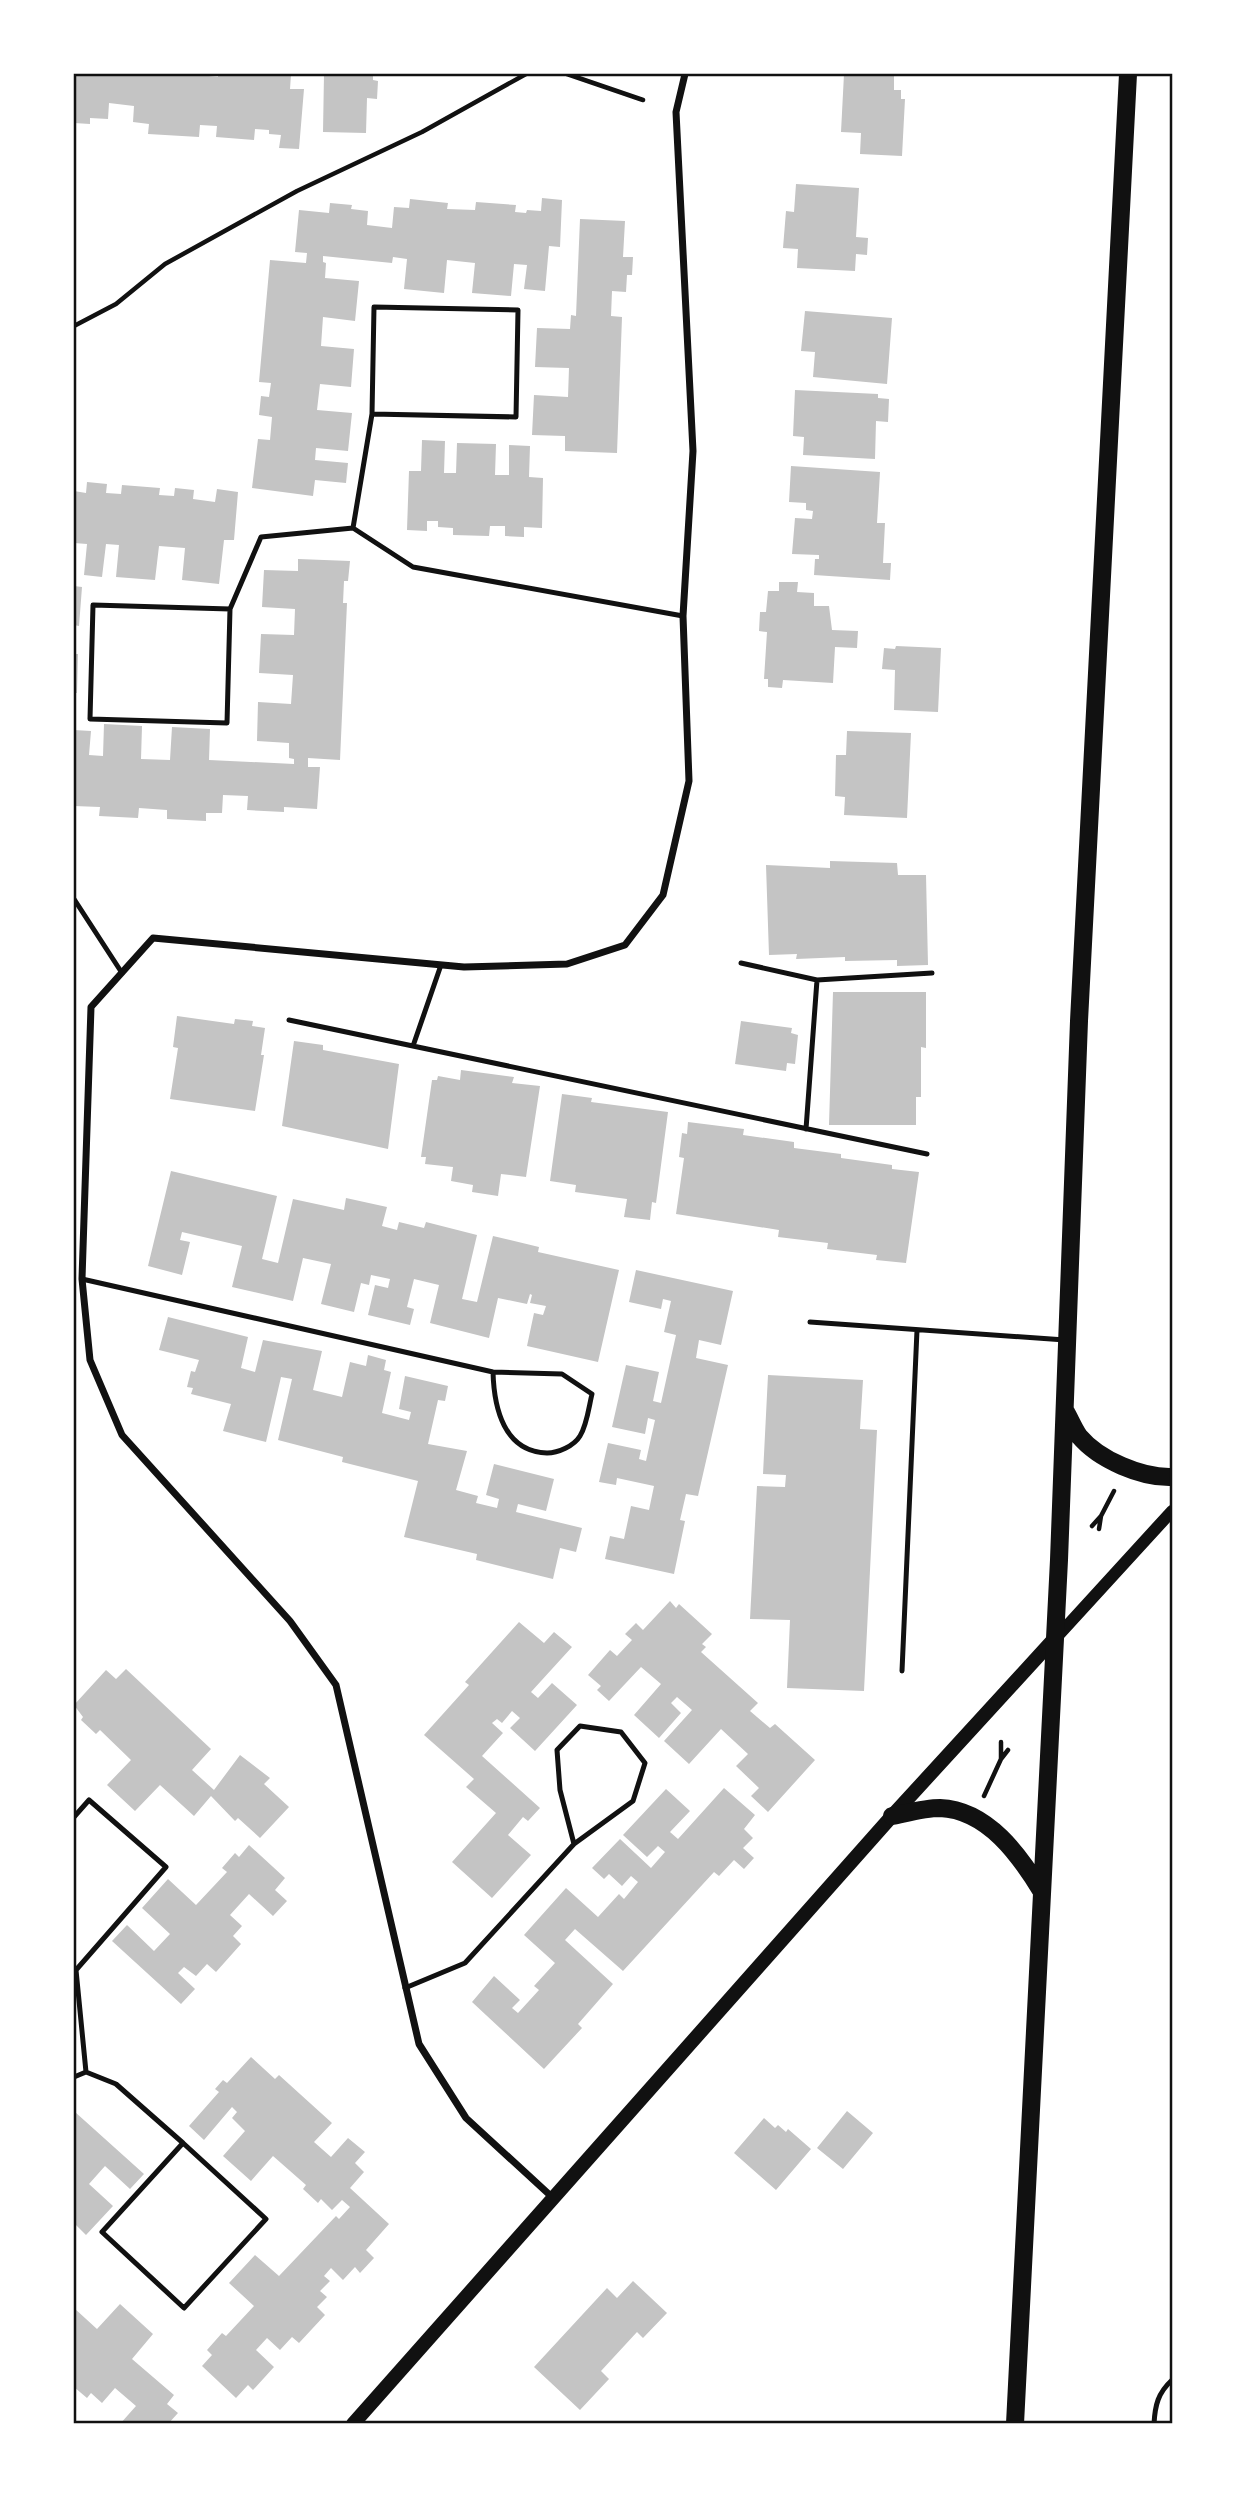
<svg xmlns="http://www.w3.org/2000/svg" width="1246" height="2497" font-family="Poppins,sans-serif">
  <rect width="100%" height="100%" fill="#fff"/>
  <path fill="#c4c4c4" d="M74 74H190L218 77V74H291L290 89H304L299 149 279 148 281 135 269 134V130L255 129 254 140 216 137 217 126 200 125 199 137 148 134 149 124 133 122 134 106 109 103 108 119 90 118V124L74 123Z
    M324 74H373V80L378 81 377 99 367 98 366 133 323 132Z
    M844 74H894V90H901V99H905L902 156 860 154 861 133 841 132Z
    M796 184 859 188 856 237 868 238 867 255 856 254 855 271 797 268 798 249 783 248 786 211 794 212Z
    M542 198 562 200 560 247 549 246 545 291 524 289 527 265 514 264 511 296 472 293 475 263 447 260 444 293 404 289 407 259 393 257 392 263 323 256V262L326 263 325 278 359 281 355 321 323 317 321 346 354 349 351 387 320 384 317 410 352 413 348 451 316 448 315 460 348 463 346 483 315 480 313 496 252 488 258 439 270 440 272 417 259 415 261 396 269 397 271 383 259 382 270 260 306 263 307 253 295 252 299 210 329 213 330 203 352 205 351 209 368 211 367 225 392 228 394 207 409 208 410 199 448 203 447 209 475 210 476 202 516 205 515 212 526 213 527 210 541 211Z
    M580 219 625 221 623 257H633L632 275H627L626 292 612 291 611 316 622 317 617 453 565 451V436L532 435 534 395 568 397 569 368 535 367 537 328 570 329 571 315 576 316Z
    M805 311 892 318 887 384 813 377 815 352 801 351Z
    M795 390 878 394V398L889 399 888 422 876 421 875 459 803 455 804 437 793 436Z
    M422 440 445 441 444 473H456L457 443 496 444 495 475H509V445L530 446 529 477 543 478 542 528 524 527V537L505 536V526H490L489 536 453 535V528L438 527V521H427V531L407 530 409 471H421Z
    M791 466 880 472 877 523H885L883 563H891L890 580 814 575 815 559H819V555L792 554 795 518 812 519 813 511 806 510V503L789 502Z
    M87 482 107 484 106 493 121 494 122 485 160 488 159 495 174 496 175 488 194 490 193 499 215 502 217 489 238 492 234 540H224L219 584 182 580 185 548 159 546 155 580 116 577 119 545 106 544 102 577 84 575 87 544 74 543V491L86 493Z
    M298 559 350 561 348 581H344L343 603H347L340 760 308 758V767H320L317 809 284 807V812L247 810 248 796 223 795 222 813H206V821L167 819V810L139 808 138 818 99 816 100 807 74 806V730L91 731 89 755 103 756 104 724 142 726 141 759 170 760 172 727 210 729 209 760 294 764V759L289 758V743L257 741 258 702 291 704 293 675 259 673 261 634 294 635 295 609 262 607 264 570 298 571Z
    M779 582H798L797 592 814 593V606H829L832 630 858 631 857 648 835 647 833 683 783 680 782 688 768 687V679H764L767 632 759 631 760 612H766L768 591H779Z
    M74 586 82 587 79 626 74 625Z
    M896 646 941 648 938 712 894 710 895 670 882 669 884 648 895 649Z
    M74 654H78L77 693H74Z
    M847 731 911 733 907 818 844 815 845 797 835 796 836 755H846Z
    M830 861 897 863 898 875H926L928 965 897 966V960L845 961V957L796 959 797 954 769 955 766 865 830 868Z
    M833 992H926V1048L921 1047V1097H916V1125H829Z
    M177 1016 234 1024 235 1019 253 1021 252 1026 265 1028 261 1055H264L255 1111 170 1099 178 1048 173 1047Z
    M741 1021 792 1028 791 1033 798 1035 795 1064 787 1063 786 1071 735 1064Z
    M294 1041 323 1045V1050L399 1064 388 1149 282 1126Z
    M461 1070 514 1077 512 1083 540 1086 526 1177 501 1174 498 1196 472 1192 473 1185 451 1181 453 1167 425 1164 426 1157H421L432 1080H437L438 1076 460 1080Z
    M562 1094 592 1098 591 1102 668 1112 656 1203 652 1202 650 1220 624 1217 627 1199 575 1192 576 1185 550 1181Z
    M688 1122 744 1129 743 1135 794 1142V1148L841 1154V1158L892 1165V1169L919 1172 906 1263 876 1260 877 1255 827 1249 828 1243 778 1237 779 1230 676 1214 684 1158 679 1157 682 1133 687 1134Z
    M171 1171 277 1196 262 1259 278 1263 293 1199 344 1210 346 1198 387 1207 382 1226 397 1230 399 1222 424 1228 426 1222 477 1235 462 1299 477 1302 493 1236 539 1247 538 1252 619 1270 598 1362 527 1346 534 1313 543 1315 546 1306 530 1303 532 1295 530 1294 527 1304 498 1298 489 1338 430 1323 439 1285 414 1279 407 1307 414 1309 410 1325 368 1315 375 1285 388 1288 390 1279 371 1275 369 1285 361 1283 354 1312 321 1304 331 1264 303 1258 293 1301 232 1287 242 1246 182 1232 180 1240 190 1242 182 1275 148 1266Z
    M636 1270 733 1291 721 1345 699 1340 696 1358 728 1365 698 1496 686 1494 680 1520 685 1521 674 1574 605 1559 610 1536 624 1539 631 1506 649 1510 654 1486 617 1478 616 1485 599 1482 608 1443 641 1450 639 1459 646 1461 655 1420 648 1418 645 1434 612 1427 626 1365 659 1372 653 1401 661 1403 676 1335 664 1332 671 1301 663 1299 661 1309 629 1302Z
    M168 1317 248 1337 241 1368 255 1372 263 1340 322 1351 313 1390 342 1397 350 1362 366 1366 368 1355 386 1360 384 1370 391 1372 382 1413 409 1420 411 1412 399 1409 405 1376 448 1386 445 1401 438 1400 428 1444 467 1451 456 1490 478 1496 476 1503 497 1508 499 1499 486 1495 494 1464 554 1479 546 1511 518 1504 516 1512 582 1528 576 1552 560 1548 553 1579 476 1560 477 1554 404 1537 418 1481 342 1462 343 1457 278 1440 292 1379 281 1377 266 1442 223 1431 231 1404 191 1394 193 1388 187 1387 191 1371 195 1372 199 1360 159 1350Z
    M768 1375 863 1380 860 1429 877 1430 864 1691 787 1688 790 1620 750 1619 757 1486 785 1487 786 1475 763 1474Z
    M670 1601 676 1608 679 1604 712 1634 702 1644 706 1647 701 1652 758 1703 750 1711 770 1728 775 1724 815 1760 768 1812 751 1796 759 1788 736 1766 748 1754 721 1729 689 1764 664 1741 692 1710 677 1697 671 1703 681 1713 659 1738 634 1715 661 1684 641 1667 609 1701 597 1690 601 1686 588 1675 610 1650 617 1656 632 1640 625 1634 636 1623 643 1630Z
    M519 1622 544 1643 554 1632 572 1647 531 1692 538 1698 552 1683 577 1705 535 1751 510 1728 520 1718 512 1711 502 1723 497 1719 492 1723 503 1733 482 1756 540 1808 528 1821 523 1817 508 1835 531 1855 492 1898 452 1862 496 1813 466 1787 474 1779 424 1735 469 1685 465 1682Z
    M126 1669 211 1749 192 1770 214 1790 240 1755 270 1778 264 1784 289 1807 260 1838 238 1818 235 1821 211 1796 194 1816 160 1785 135 1811 107 1785 131 1760 100 1730 96 1734 81 1720 83 1717 74 1705 106 1670 116 1679Z
    M724 1788 755 1815 744 1829 753 1838 743 1848 754 1858 744 1869 734 1860 719 1876 714 1872 623 1971 575 1929 565 1940 613 1984 578 2024 582 2028 544 2069 472 2002 494 1976 520 2000 512 2008 518 2013 539 1990 534 1986 555 1963 524 1935 566 1888 598 1917 619 1894 624 1899 638 1882 631 1876 622 1886 609 1874 604 1879 592 1868 620 1839 651 1868 665 1852 658 1846 647 1857 623 1835 666 1789 690 1811 670 1832 678 1839Z
    M249 1845 285 1878 275 1890 287 1901 273 1916 249 1894 230 1915 242 1926 233 1936 241 1944 216 1972 207 1964 196 1976 184 1967 178 1973 195 1989 181 2004 112 1941 127 1925 154 1951 170 1934 142 1908 168 1879 196 1905 227 1872 222 1868 235 1853 239 1857Z
    M251 2057 275 2079 279 2075 332 2123 314 2142 331 2157 348 2138 365 2152 355 2163 364 2172 350 2188 389 2224 366 2250 374 2258 360 2273 355 2267 343 2280 331 2268 324 2276 330 2281 320 2291 327 2297 317 2307 325 2315 299 2343 292 2337 280 2350 267 2338 256 2350 274 2367 253 2390 248 2385 236 2398 202 2366 212 2355 207 2350 222 2333 226 2336 254 2306 229 2283 255 2255 279 2276 336 2216 339 2219 350 2207 342 2200 332 2210 321 2199 318 2203 303 2189 306 2185 273 2156 251 2181 223 2156 245 2131 232 2118 237 2112 232 2107 204 2140 189 2126 219 2092 215 2089 223 2080 227 2083Z
    M847 2111 873 2133 843 2169 817 2148Z
    M75 2112 144 2174 130 2189 105 2166 89 2184 113 2206 86 2235 74 2223Z
    M764 2118 775 2128 778 2125 786 2132 788 2129 811 2149 776 2190 734 2153Z
    M633 2281 667 2313 643 2338 637 2332 601 2371 609 2379 580 2410 534 2367 607 2288 617 2298Z
    M120 2304 153 2334 132 2359 174 2395 167 2404 178 2413 168 2424H120L136 2406 115 2388 102 2403 91 2393 87 2398 74 2387V2308L97 2329Z"/>
  <g fill="none" stroke-linecap="round" stroke-linejoin="round">
    <path stroke="#111" stroke-width="4.5" d="M567 74 643 100
      M74 326 116 304 165 264 297 191 422 132 526 74
      M1101 1516 1114 1491
      M1092 1526 1101 1516 1099 1529
      M1001 1742V1759L1008 1750
      M984 1796 1001 1759"/>
    <path stroke="#111" stroke-width="5" d="M374 307 518 310 516 417 372 414Z
      M353 528 413 567 683 616
      M93 605 230 609 227 723 90 719Z
      M230 609 261 537 353 528 372 414
      M74 899 122 973
      M741 963 817 980
      M289 1020 927 1154
      M413 1046 441 965
      M806 1129 817 980 932 973
      M82 1279 493 1372 562 1374 592 1394C589 1406 587 1425 580 1436 574 1446 558 1453 547 1453 504 1452 494 1408 493 1372
      M810 1322 1065 1340
      M902 1671 917 1330
      M74 1817 89 1800 166 1867 76 1970
      M76 1970 86 2072 116 2084 183 2143
      M405 1988 465 1963 574 1844 633 1801 645 1763 621 1732 580 1726 557 1750 560 1790 574 1844
      M74 2077 86 2072
      M183 2143 266 2219 184 2308 102 2232Z
      M1154 2424C1155 2405 1158 2393 1172 2380"/>
    <path stroke="#111" stroke-width="7" d="M552 2197 466 2118 419 2044 336 1685 290 1621 122 1435 90 1360 82 1279 91 1007 153 938 464 967 567 964 625 945 663 895 689 781 683 616 693 451 676 112 685 74"/>
    <path stroke="#111" stroke-width="12" d="M1055 1639 1172 1511"/>
    <path stroke="#111" stroke-width="14" d="M353 2424 892 1816 1054 1639"/>
    <path stroke="#111" stroke-width="18" d="M1066 1412C1070 1419 1074 1429 1079 1436 1099 1460 1142 1478 1172 1477
      M892 1816C907 1813 925 1808 940 1808 988 1810 1020 1856 1042 1892
      M1015 2424 1059 1560 1079 1021 1128 74"/>
  </g>
  <rect width="1246" height="2497" fill="none" stroke="#ffffff" stroke-width="150"/>
  <rect x="75" y="75" width="1096" height="2347" fill="none" stroke="#111" stroke-width="2.5"/>
</svg>
